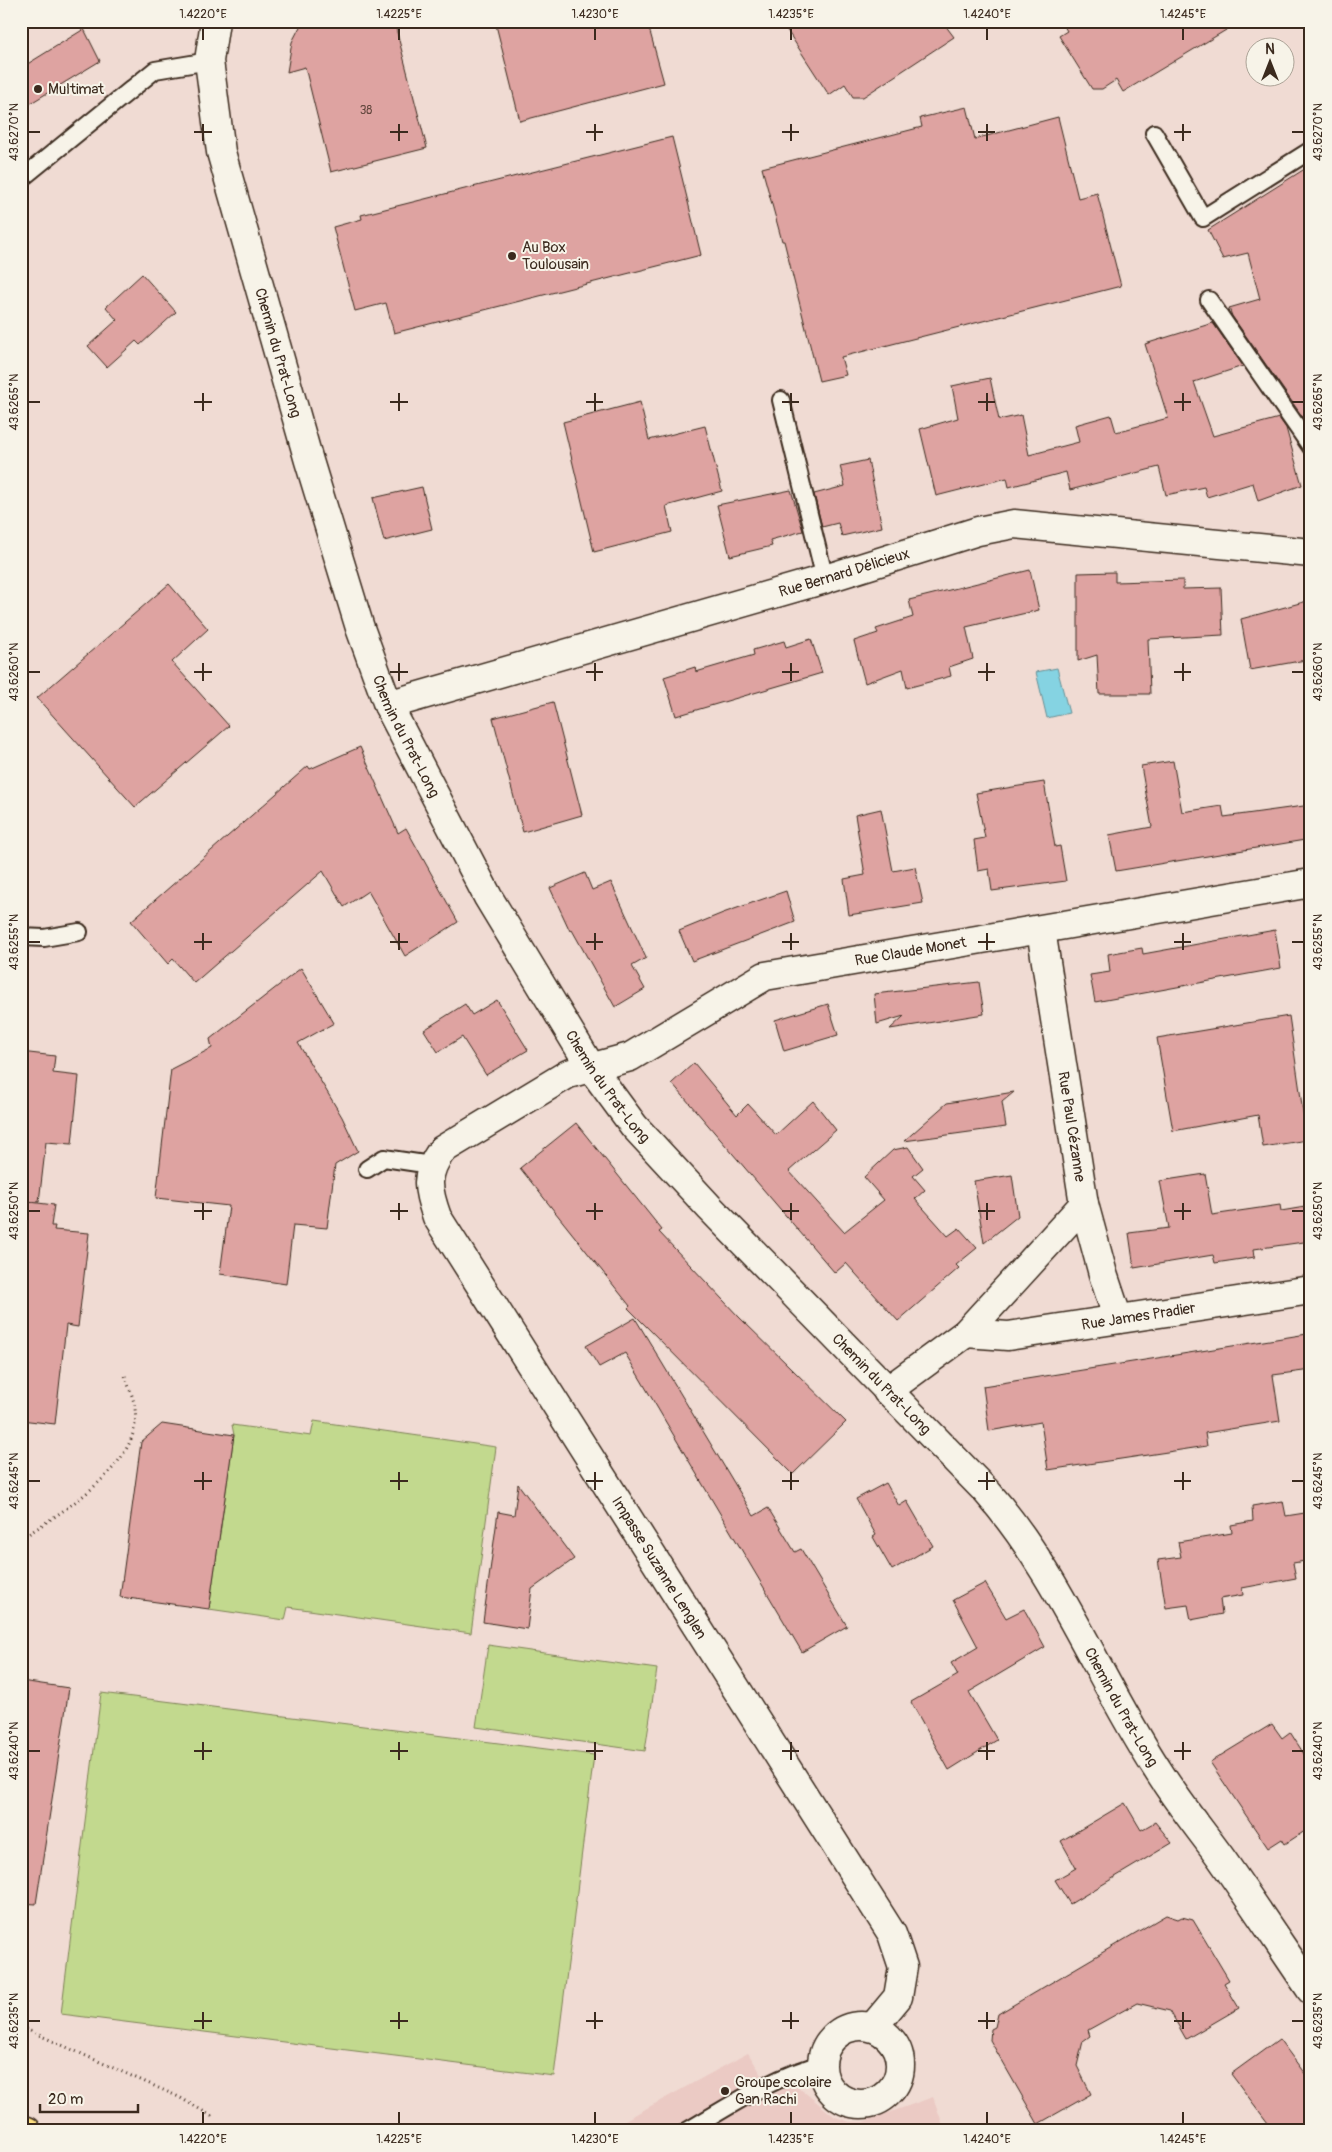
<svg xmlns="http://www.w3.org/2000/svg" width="1332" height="2152" font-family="Pangolin,sans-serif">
  <rect width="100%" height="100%" fill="#f0dbd3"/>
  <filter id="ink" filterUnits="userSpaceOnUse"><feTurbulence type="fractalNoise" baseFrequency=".02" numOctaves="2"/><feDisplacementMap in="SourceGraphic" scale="10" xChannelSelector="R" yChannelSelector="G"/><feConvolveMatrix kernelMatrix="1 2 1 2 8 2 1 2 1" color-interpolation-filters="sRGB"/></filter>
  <g filter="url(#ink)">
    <path fill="#ebcac4" d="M748 2053 774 2094 791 2085 798 2087 835 2117 850 2122H863L933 2097 945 2131H605Z"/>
    <path fill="#c2d98e" stroke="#7e8256" d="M314 1421 496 1447 471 1633 288 1607 285 1620 209 1609 234 1435 232 1425 311 1436Z
      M488 1645 657 1669 645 1751 476 1727Z
      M101 1693 594 1755 554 2076 61 2014Z"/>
    <path fill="#85d3e2" stroke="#678f94" d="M1057 668 1069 713 1047 718 1036 672Z"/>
    <path fill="#dea3a1" stroke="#3b2a1e" d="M303 21H394L427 148 331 172 305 67 287 72 292 42Z
      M495 21H647L664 83 520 121Z
      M781 21H942L954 37 863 97H853L845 84 829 95Z
      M1061 21H1241L1123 92 1116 80 1102 89H1092L1059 36 1067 31Z
      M84 29 100 61 21 109V68Z
      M967 107 975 139 1058 117 1078 198 1097 193 1121 286 841 357 846 375 819 381 784 241H782L762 168 922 127 920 118Z
      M672 137 701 255 394 333 386 303 355 311 333 227 362 219 361 215Z
      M1311 165V429L1232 316 1229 308 1260 299 1248 253 1223 259 1208 230Z
      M142 274 176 312 140 345 136 341 107 367 88 346 117 320 106 307Z
      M1213 323 1243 366 1194 382 1213 436 1279 418 1286 428 1302 485 1258 501 1253 483 1207 497 1204 487 1166 495 1159 467 1070 490 1066 472 1009 487 1007 478 936 496 920 429 958 418 952 386 990 378 999 420 1021 415 1029 455 1079 442 1075 425 1111 415 1116 432 1168 418 1145 344Z
      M640 402 649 440 705 426 722 491 666 506 672 532 594 552 563 422Z
      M868 460 882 527 842 536 838 523 822 527 814 494 845 486 840 466Z
      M422 487 432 529 384 541 373 498Z
      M791 490 803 531 770 540 772 546 730 556 717 505Z
      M1030 570 1039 610 966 627 973 659 949 667 951 676 907 688 903 669 865 683 854 641 878 633 876 629 913 617 909 600Z
      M1115 572V582L1183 580V589L1221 588 1223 635 1148 639 1150 694H1099L1097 655 1078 661V573Z
      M169 584 208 629 172 662 229 726 135 807 37 698Z
      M1311 600V659L1250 670 1241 619Z
      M811 639 822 673 676 716 664 677 695 667 696 672 754 655 753 650 784 641 786 647Z
      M553 702 582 815 523 832 493 718Z
      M360 747 398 833 406 828 458 922 405 956 368 891 344 907 323 871 194 983 173 959 168 964 131 921 308 766 310 769Z
      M1173 761 1182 812 1222 806 1224 817 1311 805V839L1116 871 1109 835 1152 827 1141 766Z
      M1044 782 1055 847 1060 846 1066 881 992 891 989 869 978 871 974 840 985 838 976 793Z
      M881 809 893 871 915 867 923 903 849 915 844 879 865 875 855 815Z
      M585 873 592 890 611 882 646 958 632 966 645 989 615 1007 572 930 570 931 550 888Z
      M786 891 795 922 692 961 679 931 723 913Z
      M1275 930 1281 968 1095 1002 1090 975 1110 972 1108 954 1142 948 1143 954Z
      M301 968 334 1023 298 1043 342 1117 358 1151 335 1165 327 1228 293 1225 286 1284 220 1274 229 1206 156 1198 171 1069 212 1048 210 1039Z
      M979 982 984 1014 890 1029 904 1016 877 1024 874 994Z
      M497 1000 528 1050 486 1075 462 1037 438 1052 424 1030 465 1004 472 1015Z
      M828 1004 838 1035 784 1051 775 1020Z
      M1289 1016 1307 1140 1263 1147 1258 1115 1173 1131 1157 1038Z
      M21 1052 55 1056 53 1073 79 1076 72 1144 46 1142 39 1202 22 1201 54 1205 51 1226H55L54 1230 89 1233 78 1327 66 1325 55 1424 21 1420Z
      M694 1063 737 1115 748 1104 776 1135 813 1101 836 1130 789 1171 844 1232 884 1200 864 1177 893 1150 908 1147 923 1168 913 1176 925 1190 915 1199 948 1236 959 1228 977 1248 956 1265 959 1268 898 1321 846 1263 835 1273 672 1083Z
      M1014 1092 1002 1102 1006 1127 904 1141 947 1103Z
      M576 1123 662 1230 659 1232 739 1317 846 1422 793 1474 628 1308 630 1306 520 1168Z
      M1205 1174 1212 1215 1280 1205 1281 1211 1311 1206V1241L1254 1249 1255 1257 1215 1263 1213 1255 1134 1268 1129 1233 1169 1228 1160 1181Z
      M1012 1175 1018 1216 984 1243 974 1181Z
      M635 1318 754 1516 768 1508 795 1552 801 1549 847 1626 802 1652 625 1353 599 1367 586 1346Z
      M1307 1334 1311 1370 1273 1375 1280 1421 1205 1433 1207 1446 1048 1470 1041 1422 989 1431 983 1386Z
      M162 1424 234 1435 209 1609 120 1597 141 1442Z
      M886 1483 899 1506 907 1501 933 1546 892 1570 873 1537 876 1535 856 1499Z
      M518 1484 574 1559 532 1589 527 1629 483 1622 498 1512 514 1515Z
      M1283 1501 1286 1516 1311 1512V1560L1293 1563 1296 1578 1242 1588 1243 1595 1220 1599 1222 1614 1191 1620 1188 1605 1166 1608 1158 1560 1181 1557 1178 1542 1232 1533 1231 1525 1253 1521 1252 1506Z
      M985 1583 1006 1618 1024 1609 1045 1647 969 1692 997 1740 949 1770 911 1702 958 1675 951 1663 978 1647 953 1600Z
      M21 1681 69 1688 36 1904 21 1903Z
      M1272 1724 1282 1738 1290 1732 1311 1765V1827L1285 1844 1282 1839 1268 1848 1210 1762Z
      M1125 1803 1141 1830 1155 1822 1172 1843 1070 1904 1055 1880 1076 1868 1061 1841Z
      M1166 1915 1178 1919 1182 1917 1193 1920 1229 1980 1224 1983 1239 2008 1186 2039 1170 2011 1137 2003 1088 2030 1090 2036 1083 2041 1077 2066 1091 2094 1038 2124 990 2040 991 2029 995 2027 998 2014Z
      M1279 2039 1311 2082V2131H1274L1231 2074Z"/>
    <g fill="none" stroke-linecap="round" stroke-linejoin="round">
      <defs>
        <path id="service" d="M1154 133 1203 218 1311 150
          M21 179 155 70 209 61
          M1209 300 1311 447
          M781 400 825 579
          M21 937 44 938 79 932
          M367 1169 384 1158 431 1165
          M687 2131C730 2106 772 2077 822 2064"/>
        <g id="minor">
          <path id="s1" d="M215 21 209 61 221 152 309 461 360 628 388 705 488 897 592 1069 634 1126 710 1208 987 1492C1059 1574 1098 1678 1157 1769 1176 1800 1200 1829 1221 1858 1252 1902 1281 1946 1311 1990"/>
          <path id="s2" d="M388 705 825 579 978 531 1014 524 1311 553"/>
          <path id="s3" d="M1041 930 1084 1204 1103 1274 1118 1319"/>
          <path id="s4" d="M966 1333 1008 1336 1311 1290"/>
          <path d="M887 1391 966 1333 1084 1204"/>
          <circle cx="861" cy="2065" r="39"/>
          <path id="s5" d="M873 2027 898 1997 903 1967 892 1934 437 1217C427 1189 424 1175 442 1150L568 1074 630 1057 765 976 1311 883"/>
        </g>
        <path id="trunk" d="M21 2129 27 2131"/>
      </defs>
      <use href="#service" stroke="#3b2a1e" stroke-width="20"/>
      <use href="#minor" stroke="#3b2a1e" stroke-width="31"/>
      <use href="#trunk" stroke="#3b2a1e" stroke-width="31"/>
      <path stroke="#3b2a1e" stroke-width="3" stroke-dasharray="1 4" stroke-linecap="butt" d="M21 25 28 21
        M21 1539C61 1512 143 1465 135 1409 134 1398 128 1386 125 1375
        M21 2027 179 2097 213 2117"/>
      <use href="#service" stroke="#f7f3e8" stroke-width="16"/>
      <use href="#minor" stroke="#f7f3e8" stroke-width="28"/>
      <use href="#trunk" stroke="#fedf80" stroke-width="28"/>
    </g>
  </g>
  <path fill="none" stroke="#3b2a1e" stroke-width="2" d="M203 28V40M399 28V40M595 28V40M791 28V40M987 28V40M1183 28V40M203 124V141M399 124V141M595 124V141M791 124V141M987 124V141M1183 124V141M28 132H40M194 132H212M390 132H408M586 132H603M782 132H799M978 132H995M1174 132H1191M1292 132H1304M203 393V411M399 393V411M595 393V411M791 393V411M987 393V411M1183 393V411M28 402H40M194 402H212M390 402H408M586 402H603M782 402H799M978 402H995M1174 402H1191M1292 402H1304M203 663V681M399 663V681M595 663V681M791 663V681M987 663V681M1183 663V681M28 672H40M194 672H212M390 672H408M586 672H603M782 672H799M978 672H995M1174 672H1191M1292 672H1304M203 933V950M399 933V950M595 933V950M791 933V950M987 933V950M1183 933V950M28 942H40M194 942H212M390 942H408M586 942H603M782 942H799M978 942H995M1174 942H1191M1292 942H1304M203 1203V1220M399 1203V1220M595 1203V1220M791 1203V1220M987 1203V1220M1183 1203V1220M28 1211H40M194 1211H212M390 1211H408M586 1211H603M782 1211H799M978 1211H995M1174 1211H1191M1292 1211H1304M203 1472V1490M399 1472V1490M595 1472V1490M791 1472V1490M987 1472V1490M1183 1472V1490M28 1481H40M194 1481H212M390 1481H408M586 1481H603M782 1481H799M978 1481H995M1174 1481H1191M1292 1481H1304M203 1742V1760M399 1742V1760M595 1742V1760M791 1742V1760M987 1742V1760M1183 1742V1760M28 1751H40M194 1751H212M390 1751H408M586 1751H603M782 1751H799M978 1751H995M1174 1751H1191M1292 1751H1304M203 2012V2029M399 2012V2029M595 2012V2029M791 2012V2029M987 2012V2029M1183 2012V2029M28 2021H40M194 2021H212M390 2021H408M586 2021H603M782 2021H799M978 2021H995M1174 2021H1191M1292 2021H1304M203 2112V2124M399 2112V2124M595 2112V2124M791 2112V2124M987 2112V2124M1183 2112V2124"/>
  <g fill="#3b2a1e" stroke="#f7f3e8" stroke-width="2">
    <circle cx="38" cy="89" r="5"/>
    <circle cx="512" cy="256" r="5"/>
    <circle cx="725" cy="2091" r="5"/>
  </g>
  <g text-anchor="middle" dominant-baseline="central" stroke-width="4" stroke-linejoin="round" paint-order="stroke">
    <g font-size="12" fill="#64483f">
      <text x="366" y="110">38</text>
    </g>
    <g font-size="15" fill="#3b2a1e" stroke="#f7f3e8" text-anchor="start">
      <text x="48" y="89">Multimat</text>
      <text x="522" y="247">Au Box<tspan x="522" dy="17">Toulousain</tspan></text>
      <text x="735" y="2082">Groupe scolaire<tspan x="735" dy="17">Gan Rachi</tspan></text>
    </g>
    <g font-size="15" fill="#3b2a1e" stroke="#f7f3e8">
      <text stroke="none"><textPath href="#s1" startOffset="341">Chemin du Prat-Long</textPath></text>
      <text stroke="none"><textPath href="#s2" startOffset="475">Rue Bernard Délicieux</textPath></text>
      <text stroke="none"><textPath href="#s1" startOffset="746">Chemin du Prat-Long</textPath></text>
      <text stroke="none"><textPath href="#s5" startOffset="1541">Rue Claude Monet</textPath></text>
      <text stroke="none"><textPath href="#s1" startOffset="1151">Chemin du Prat-Long</textPath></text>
      <text stroke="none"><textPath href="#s3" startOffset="199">Rue Paul Cézanne</textPath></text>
      <text stroke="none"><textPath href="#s4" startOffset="174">Rue James Pradier</textPath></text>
      <text stroke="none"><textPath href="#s1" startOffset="1556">Chemin du Prat-Long</textPath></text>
      <text transform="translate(659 1568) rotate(58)">Impasse Suzanne Lenglen</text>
      <text stroke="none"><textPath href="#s1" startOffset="1961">Chemin du Prat-Long</textPath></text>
    </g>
  </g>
  <rect width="1332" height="2152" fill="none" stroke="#f7f3e8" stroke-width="55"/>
  <g transform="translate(1270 62)"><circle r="24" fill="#f7f3e8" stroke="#aca397"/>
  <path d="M0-4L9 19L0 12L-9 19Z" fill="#3b2a1e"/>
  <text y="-8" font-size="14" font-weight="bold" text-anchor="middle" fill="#3b2a1e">N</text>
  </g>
  <path d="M40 2104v8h98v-8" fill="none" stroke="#3b2a1e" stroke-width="2.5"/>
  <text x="48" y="2104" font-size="15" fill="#3b2a1e" stroke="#f7f3e8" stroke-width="4" paint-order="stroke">20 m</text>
  <rect x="28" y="28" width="1276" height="2096" fill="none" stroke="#3b2a1e" stroke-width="2"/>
  <g font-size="12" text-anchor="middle" fill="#3b2a1e">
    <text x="203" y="18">1.4220°E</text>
    <text x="399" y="18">1.4225°E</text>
    <text x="595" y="18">1.4230°E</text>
    <text x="791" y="18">1.4235°E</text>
    <text x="987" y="18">1.4240°E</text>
    <text x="1183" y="18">1.4245°E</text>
    <text transform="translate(14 132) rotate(-90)" y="4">43.6270°N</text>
    <text transform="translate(1318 132) rotate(-90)" y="4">43.6270°N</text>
    <text transform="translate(14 402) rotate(-90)" y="4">43.6265°N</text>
    <text transform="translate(1318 402) rotate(-90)" y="4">43.6265°N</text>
    <text transform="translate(14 672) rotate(-90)" y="4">43.6260°N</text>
    <text transform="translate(1318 672) rotate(-90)" y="4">43.6260°N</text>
    <text transform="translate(14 942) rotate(-90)" y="4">43.6255°N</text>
    <text transform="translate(1318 942) rotate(-90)" y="4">43.6255°N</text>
    <text transform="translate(14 1211) rotate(-90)" y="4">43.6250°N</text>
    <text transform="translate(1318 1211) rotate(-90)" y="4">43.6250°N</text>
    <text transform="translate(14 1481) rotate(-90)" y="4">43.6245°N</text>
    <text transform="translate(1318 1481) rotate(-90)" y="4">43.6245°N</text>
    <text transform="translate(14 1751) rotate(-90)" y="4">43.6240°N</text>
    <text transform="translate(1318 1751) rotate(-90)" y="4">43.6240°N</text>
    <text transform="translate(14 2021) rotate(-90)" y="4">43.6235°N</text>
    <text transform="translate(1318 2021) rotate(-90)" y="4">43.6235°N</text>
    <text x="203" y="2143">1.4220°E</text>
    <text x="399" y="2143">1.4225°E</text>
    <text x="595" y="2143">1.4230°E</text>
    <text x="791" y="2143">1.4235°E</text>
    <text x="987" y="2143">1.4240°E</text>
    <text x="1183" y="2143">1.4245°E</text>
  </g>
</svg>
